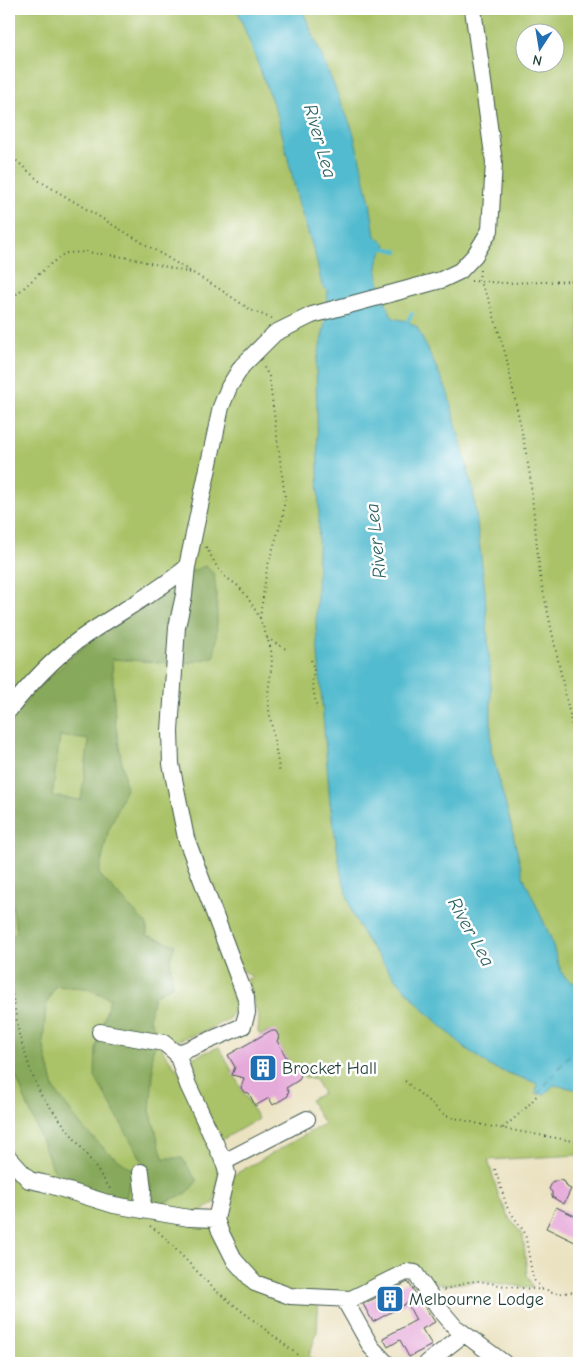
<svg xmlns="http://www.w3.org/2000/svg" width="588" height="1372" font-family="'Comic Neue',sans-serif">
  <rect width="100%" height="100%" fill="#fff"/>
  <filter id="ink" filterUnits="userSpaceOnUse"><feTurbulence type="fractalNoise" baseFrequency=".02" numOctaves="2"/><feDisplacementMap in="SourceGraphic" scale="10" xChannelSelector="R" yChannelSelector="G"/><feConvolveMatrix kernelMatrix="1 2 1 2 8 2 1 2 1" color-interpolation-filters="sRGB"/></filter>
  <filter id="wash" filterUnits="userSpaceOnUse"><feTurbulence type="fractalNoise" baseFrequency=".0096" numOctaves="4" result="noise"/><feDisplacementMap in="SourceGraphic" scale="20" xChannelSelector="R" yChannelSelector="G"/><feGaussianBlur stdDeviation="1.12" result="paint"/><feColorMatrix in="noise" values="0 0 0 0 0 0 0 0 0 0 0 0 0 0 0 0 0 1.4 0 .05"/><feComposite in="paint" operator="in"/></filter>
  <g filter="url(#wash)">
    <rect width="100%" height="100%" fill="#ebe2c1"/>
    <path fill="#aac368" stroke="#64804e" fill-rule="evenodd" d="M9 9H579V1155L488 1160 499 1197 509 1218 523 1235 527 1275 533 1288 479 1281 445 1285 435 1283 407 1267 344 1295 319 1294 317 1332 309 1356 320 1363H9ZM526 32H556V62H526ZM166 761 238 966 253 978 246 979 259 1018 258 1032 260 1035 270 1031 293 1069 298 1071 301 1076 315 1080 323 1093 310 1100 324 1124 232 1176 223 1215 197 1213 204 1210 214 1203 221 1166 178 1071 163 1051 160 1038 175 1041 208 1030 228 1019 235 1011 238 992Z
      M219 1047 258 1119 220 1141 188 1066 192 1058Z"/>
    <path fill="#87a95c" stroke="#537348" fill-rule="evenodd" d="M205 566 214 574C218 602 218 628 214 657L182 664 181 626 190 572Z
      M180 578 171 663 112 659 115 721 126 788 108 832 99 874 147 925V935L175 945 170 959 173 985 154 996 149 1019 160 1037 152 1052 153 1075 150 1110 163 1158H182L197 1181 187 1193 150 1208V1185L129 1182 126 1200 68 1185 53 1169 9 1059V937L17 932 9 890V727L33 692 106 627ZM60 736 89 740 81 800 52 796ZM55 986 85 988 110 998 96 1048 95 1077 145 1166 134 1171 109 1153 83 1128 54 1089 43 1042 46 1006Z"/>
    <path fill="#52bbcf" stroke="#387c82" d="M237 9H302L353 131 370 202 375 236 386 244C384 251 379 255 378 262 374 276 386 305 393 318L407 321 417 327 447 390 473 489 485 591 491 687V750L510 821 523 876 550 936 558 963 563 975 571 982 579 983V1090L554 1085 545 1094H538L536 1093 537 1086 536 1083 491 1067 464 1047 423 1009 389 971 367 941 353 915 341 874 330 803 316 627 319 515 316 365 324 328 328 291 322 286 315 254 299 205 278 117Z"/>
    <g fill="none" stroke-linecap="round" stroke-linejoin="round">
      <path stroke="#52bbcf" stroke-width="4" d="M380 247 397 251
        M405 325 412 314"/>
      <path stroke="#2e6362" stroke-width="1" stroke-dasharray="6 5" stroke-linecap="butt" d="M538 1094 579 1043"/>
    </g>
    <g id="blocks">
      <path fill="#e6aada" d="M270 1031H276L279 1037 277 1041 293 1069 298 1071 301 1075 299 1080 286 1088 289 1092 287 1093 288 1096 273 1105 269 1098 255 1106 249 1093 244 1092 241 1088 244 1078 232 1075 235 1067 228 1055Z
        M560 1180 565 1182 567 1187 571 1189 564 1204 552 1197V1192L549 1189 553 1181H557Z
        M556 1207 579 1218V1244L546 1228Z
        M408 1282 435 1322 422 1329 432 1345 409 1357 400 1340 388 1347 383 1338 416 1320 407 1303 373 1322 363 1304Z"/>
    </g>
  </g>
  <g filter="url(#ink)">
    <use href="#blocks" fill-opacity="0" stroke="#3e5649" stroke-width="1"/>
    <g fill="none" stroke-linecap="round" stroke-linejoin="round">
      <defs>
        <path id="minor" d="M9 710C28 686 51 661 76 642 112 615 153 596 187 567
          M100 1032 164 1043 177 1054
          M9 1158 29 1180 43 1183 114 1205 189 1218 216 1219 220 1231 235 1261 255 1283 290 1296 351 1299 406 1272 415 1273 438 1307 455 1327 504 1363
          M224 1162 307 1119
          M141 1172 143 1190 142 1210
          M216 1219 227 1173 224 1162 188 1085 177 1054 243 1026 247 1013 246 998 186 838 171 764 170 731 177 627 184 595 187 567 221 407 229 387 242 366 275 333 312 315 441 280 460 271 475 255 490 230 494 162 473 9
          M344 1299 371 1347 386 1363
          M427 1363 464 1334"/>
      </defs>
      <use href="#minor" stroke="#3e5649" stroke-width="18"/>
      <path stroke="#3e5649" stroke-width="2" stroke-dasharray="1 4" stroke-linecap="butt" d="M9 154 38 180 218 288 251 310 273 319
        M480 270 479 281 489 300 506 356 525 447 530 476 540 576 579 758
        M471 281 507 283 579 281
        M9 301 48 266 65 253 87 252 130 258 191 273
        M206 547 216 565 224 576 237 585 246 595 260 618 271 649 272 663 268 694 269 710 280 774
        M260 618 267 568 283 516 285 497 269 376 263 366
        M267 638 286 649
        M311 660 314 669 312 682 317 709
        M9 975 19 1034 31 1072 41 1095 87 1155 111 1190
        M405 1081 446 1116 488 1126 579 1142
        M503 1128 527 1107 538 1094
        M495 1169 507 1207 525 1233 533 1279 542 1289
        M150 1226 159 1232 215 1290 308 1363
        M444 1290 468 1282 479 1281 510 1287 547 1290 554 1294 572 1292 579 1293"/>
      <use href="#minor" stroke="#fff" stroke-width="16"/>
    </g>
  </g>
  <defs>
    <symbol id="building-square" viewBox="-11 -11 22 22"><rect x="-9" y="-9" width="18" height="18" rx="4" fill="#1f6fb2" stroke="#fff"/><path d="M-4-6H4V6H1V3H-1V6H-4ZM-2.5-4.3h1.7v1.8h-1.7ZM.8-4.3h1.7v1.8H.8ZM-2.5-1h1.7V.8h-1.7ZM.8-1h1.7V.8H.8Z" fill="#fff"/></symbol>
  </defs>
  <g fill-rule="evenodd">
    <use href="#building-square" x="247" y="1052" width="32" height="32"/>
    <use href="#building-square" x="374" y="1283" width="32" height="32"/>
  </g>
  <g text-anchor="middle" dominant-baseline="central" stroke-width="5" stroke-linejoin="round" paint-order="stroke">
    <g font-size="18" fill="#1f3d34" stroke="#fff" text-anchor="start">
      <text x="282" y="1068">Brocket Hall</text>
      <text x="409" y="1299">Melbourne Lodge</text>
    </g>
    <g font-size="19" font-style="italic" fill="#2e6362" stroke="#fff">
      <text transform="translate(320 141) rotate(74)">River Lea</text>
      <text transform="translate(376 541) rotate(-96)">River Lea</text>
      <text transform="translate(471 932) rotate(61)">River Lea</text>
    </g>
  </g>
  <rect width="588" height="1372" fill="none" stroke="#fff" stroke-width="30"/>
  <g transform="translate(540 48) rotate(192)"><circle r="24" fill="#ffffff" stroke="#a5b1ae"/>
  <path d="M0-4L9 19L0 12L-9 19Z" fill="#1f6fb2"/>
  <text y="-8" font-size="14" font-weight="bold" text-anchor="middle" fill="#1f3d34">N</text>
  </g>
</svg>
